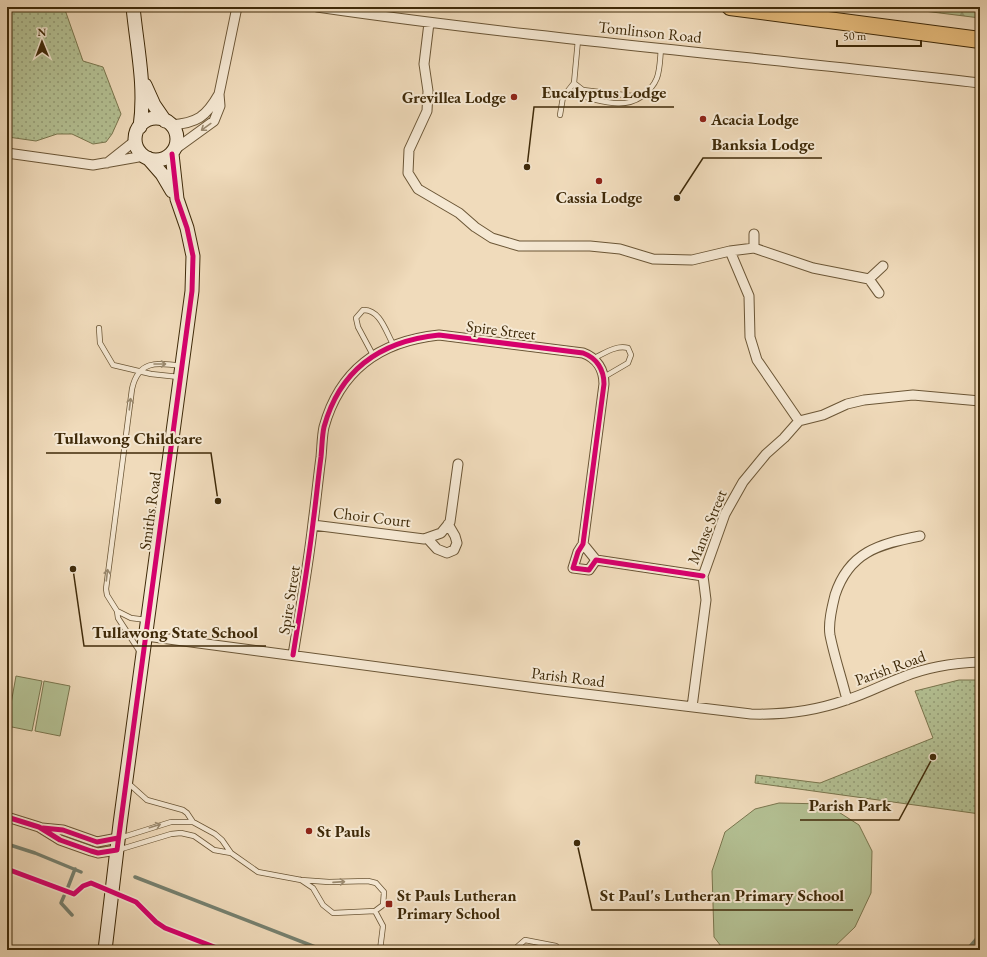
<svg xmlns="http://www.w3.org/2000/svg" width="987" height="957" font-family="'EB Garamond',serif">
  <defs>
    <pattern id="forest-firs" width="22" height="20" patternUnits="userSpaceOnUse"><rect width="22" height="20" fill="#b4c194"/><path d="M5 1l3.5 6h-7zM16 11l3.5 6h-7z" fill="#949d77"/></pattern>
    <pattern id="park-dots" width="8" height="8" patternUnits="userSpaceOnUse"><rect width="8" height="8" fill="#b4c194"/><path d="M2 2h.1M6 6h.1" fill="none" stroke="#949d77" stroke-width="1.8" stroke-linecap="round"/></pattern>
  </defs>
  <rect width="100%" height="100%" fill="#f0dbbb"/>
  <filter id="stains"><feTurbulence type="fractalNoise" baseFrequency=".005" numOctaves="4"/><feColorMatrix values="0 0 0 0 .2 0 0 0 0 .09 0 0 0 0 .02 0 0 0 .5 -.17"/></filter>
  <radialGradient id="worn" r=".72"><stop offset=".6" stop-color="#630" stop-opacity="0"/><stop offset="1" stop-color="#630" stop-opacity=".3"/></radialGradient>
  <path fill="#b4c194" stroke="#7a764e" d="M16 676 42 681 32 731 7 726Z
    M44 681 70 686 60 736 35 731Z
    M779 803 826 804 859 825 872 851 871 893 855 927 831 950H724L714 937 712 871 725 832 755 809Z"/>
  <path fill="url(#forest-firs)" stroke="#7a764e" d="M892 7H980V18Z"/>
  <path fill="url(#park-dots)" stroke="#7a764e" d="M7 7H64L83 61 103 67 121 114 112 134 106 142 93 144 72 134H57L36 141 8 137 7 98 11 66 7 44Z
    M959 680H980V814L755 783 756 775 820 783 933 738 915 691Z"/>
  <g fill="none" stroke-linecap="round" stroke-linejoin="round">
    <path stroke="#768170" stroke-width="3.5" d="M7 844 35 853 81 872
      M135 877 323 950
      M68 887 75 869
      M64 896 61 903 72 915
      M967 950 980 935"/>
    <defs>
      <path id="lane" d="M574 83 583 90 641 97C661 82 659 71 661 48
        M583 90 588 98C606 102 625 108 641 97
        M560 115 563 97 574 83 578 40
        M99 328 100 343 113 365 151 374 179 377
        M373 355 358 327 356 318 363 310C380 309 386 332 393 344
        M594 358C605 353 616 345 628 348L631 355 628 363 604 377
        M117 611 131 618 147 620
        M140 652 118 618 117 611 107 595 106 589 132 389C138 361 156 362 180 366
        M127 782 147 800 183 810 187 813 193 822
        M120 838 171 822H193L215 834 222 840 231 853 258 872 301 880 329 882 368 881 376 883 384 892 383 905 375 911 333 913 323 905 313 888 301 880
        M118 850 171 834 181 833 194 836 214 850 231 853
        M375 911 383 926 380 950
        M517 950V947L525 940 556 946"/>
      <path id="street" d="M317 7C537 39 759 57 980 83
        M429 23 424 64 428 91 427 111 409 150 408 173 418 189 459 213 475 227 492 238 519 246H590L620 249 653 259 692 260 730 251 754 248V234
        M171 125C197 123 206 117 219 94L237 7
        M174 150 214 121 220 106 219 94
        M7 153 93 165 144 156
        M107 163 136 140
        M754 248 813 268 869 279 883 266
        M730 251 749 296 750 337 757 360 799 421
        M869 279 879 293
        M313 525 424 539 441 533 450 522 458 464
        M427 538 437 549 447 553 454 550 457 543 455 536 448 524
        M583 544 596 560
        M146 636 544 689 751 714C784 715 815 711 846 700 866 694 884 684 903 677 927 667 954 663 980 662
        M293 655C300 611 308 567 313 523 316 501 318 479 321 457 322 447 322 436 324 427 340 369 381 341 439 335L583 353C597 358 604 370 604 384L583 544 578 552 573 568 589 570 596 560 703 576
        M847 700C842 679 834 656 830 635 828 623 832 607 835 595 849 552 879 544 920 536
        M692 707 706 600 703 576 725 514 743 482 766 454 784 438 799 421 823 415 847 404 864 400 913 395 980 401
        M7 817 39 827 60 840 91 851 98 853 117 850
        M42 828 63 830 97 842 118 838"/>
      <path id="secondary" d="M133 7C137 48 146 86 140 127
        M145 85 154 105 165 121
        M135 139a21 21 0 1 1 42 0a21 21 0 1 1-42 0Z
        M148 158 162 174 172 191
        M105 950 120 824 192 291 193 256 187 228 177 199 172 154"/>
      <path id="highway" d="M730 7 980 40"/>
    </defs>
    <use href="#lane" stroke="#6b5636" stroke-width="6"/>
    <use href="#street" stroke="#6b5636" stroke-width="11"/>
    <use href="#secondary" stroke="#3f2a09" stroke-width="15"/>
    <use href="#highway" stroke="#3f2a09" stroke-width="18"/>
    <use href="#lane" stroke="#f5e8d3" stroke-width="4.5"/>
    <use href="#street" stroke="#f5e8d3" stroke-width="9"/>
    <use href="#secondary" stroke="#f5e8d3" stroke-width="13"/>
    <use href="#highway" stroke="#e8be7e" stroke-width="16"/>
    <defs>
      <path id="cycleway" d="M293 655C300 611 308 567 313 523 316 501 318 479 321 457 322 447 322 436 324 427 340 369 381 341 439 335L583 353C597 358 604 370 604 384L583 544 578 552 573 568 589 570 596 560 703 576
        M7 817 39 827 60 840 91 851 98 853 117 850 192 291 193 256 187 228 177 199 172 154
        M43 828 63 830 97 842 118 838
        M7 869 74 894 83 886 91 883 136 902 156 922 165 928 222 950"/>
    </defs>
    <use href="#cycleway" stroke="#f5e8d3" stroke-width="8"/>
    <use href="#cycleway" stroke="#d6006c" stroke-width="5"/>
  </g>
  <defs><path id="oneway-shaft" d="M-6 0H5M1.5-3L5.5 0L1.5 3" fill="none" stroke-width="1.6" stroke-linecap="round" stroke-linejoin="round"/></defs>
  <g stroke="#9a896e">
    <use href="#oneway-shaft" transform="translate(206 127) rotate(144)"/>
    <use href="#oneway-shaft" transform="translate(160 364)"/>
    <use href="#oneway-shaft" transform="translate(130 404) rotate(-83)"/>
    <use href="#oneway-shaft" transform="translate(107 575) rotate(-83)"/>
    <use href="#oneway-shaft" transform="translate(155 826) rotate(-18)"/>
    <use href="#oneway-shaft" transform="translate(339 882) rotate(-4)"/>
  </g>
  <g fill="#8f2418" stroke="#f5e8d3" stroke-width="1.5">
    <circle cx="514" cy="97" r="4"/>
    <circle cx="703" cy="119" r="4"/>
    <circle cx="599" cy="181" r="4"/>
    <circle cx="309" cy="831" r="4"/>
    <rect x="385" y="900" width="8" height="8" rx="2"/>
  </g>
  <g text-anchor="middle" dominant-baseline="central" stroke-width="4" stroke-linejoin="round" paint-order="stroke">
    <g font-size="16" fill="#3f2a09" stroke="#f5e8d3">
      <text transform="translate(650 32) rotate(6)">Tomlinson Road</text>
      <text transform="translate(501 330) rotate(7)">Spire Street</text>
      <text transform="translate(150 511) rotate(-82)">Smiths Road</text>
      <text transform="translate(372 517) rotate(7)">Choir Court</text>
      <text transform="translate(707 527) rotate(-68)">Manse Street</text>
      <text transform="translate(289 600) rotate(-81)">Spire Street</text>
      <text transform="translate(890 668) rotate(-20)">Parish Road</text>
      <text transform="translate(568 677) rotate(7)">Parish Road</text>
    </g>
    <g font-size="16" font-weight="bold" fill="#3f2a09" stroke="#f5e8d3" text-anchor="start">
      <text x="506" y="97" text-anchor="end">Grevillea Lodge</text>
      <text x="711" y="119">Acacia Lodge</text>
      <text x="599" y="197" text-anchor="middle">Cassia Lodge</text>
      <text x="317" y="831">St Pauls</text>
      <text x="397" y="895">St Pauls Lutheran<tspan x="397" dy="18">Primary School</tspan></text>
    </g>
  </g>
  <path fill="none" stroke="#3f2a09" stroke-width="1.5" d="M527 167L534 107H674M677 198L703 158H822M218 501L211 453H46M73 569L84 646H266M933 757L899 820H800M577 843L592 910H853"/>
  <g fill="#3f2a09" stroke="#f5e8d3" stroke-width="1.5">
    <circle cx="527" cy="167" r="4"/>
    <circle cx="677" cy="198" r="4"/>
    <circle cx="218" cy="501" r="4"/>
    <circle cx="73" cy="569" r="4"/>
    <circle cx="933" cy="757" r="4"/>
    <circle cx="577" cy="843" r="4"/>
  </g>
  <g font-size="17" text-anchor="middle" font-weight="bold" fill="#3f2a09" stroke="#f5e8d3" stroke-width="4" stroke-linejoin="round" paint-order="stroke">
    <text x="604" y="98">Eucalyptus Lodge</text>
    <text x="763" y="150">Banksia Lodge</text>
    <text x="128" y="444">Tullawong Childcare</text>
    <text x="175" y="638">Tullawong State School</text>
    <text x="850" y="811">Parish Park</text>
    <text x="722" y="901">St Paul's Lutheran Primary School</text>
  </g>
  <rect width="987" height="957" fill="none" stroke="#f0dbbb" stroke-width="24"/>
  <rect x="8" y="8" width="971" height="941" fill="none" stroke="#3f2a09" stroke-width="2"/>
  <rect x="12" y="12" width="963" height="933" fill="none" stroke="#3f2a09"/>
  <g transform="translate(42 42) rotate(359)" stroke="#f5e8d3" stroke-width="3" paint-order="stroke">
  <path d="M0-3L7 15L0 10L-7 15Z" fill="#3f2a09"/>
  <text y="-6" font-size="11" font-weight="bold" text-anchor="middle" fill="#3f2a09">N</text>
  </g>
  <path d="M837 40v6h84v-6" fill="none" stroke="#3f2a09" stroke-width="2"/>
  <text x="843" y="40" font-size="12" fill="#3f2a09" stroke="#f5e8d3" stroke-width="3" paint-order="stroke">50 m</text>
  <rect width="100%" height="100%" filter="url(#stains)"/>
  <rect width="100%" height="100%" fill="url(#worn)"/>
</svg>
